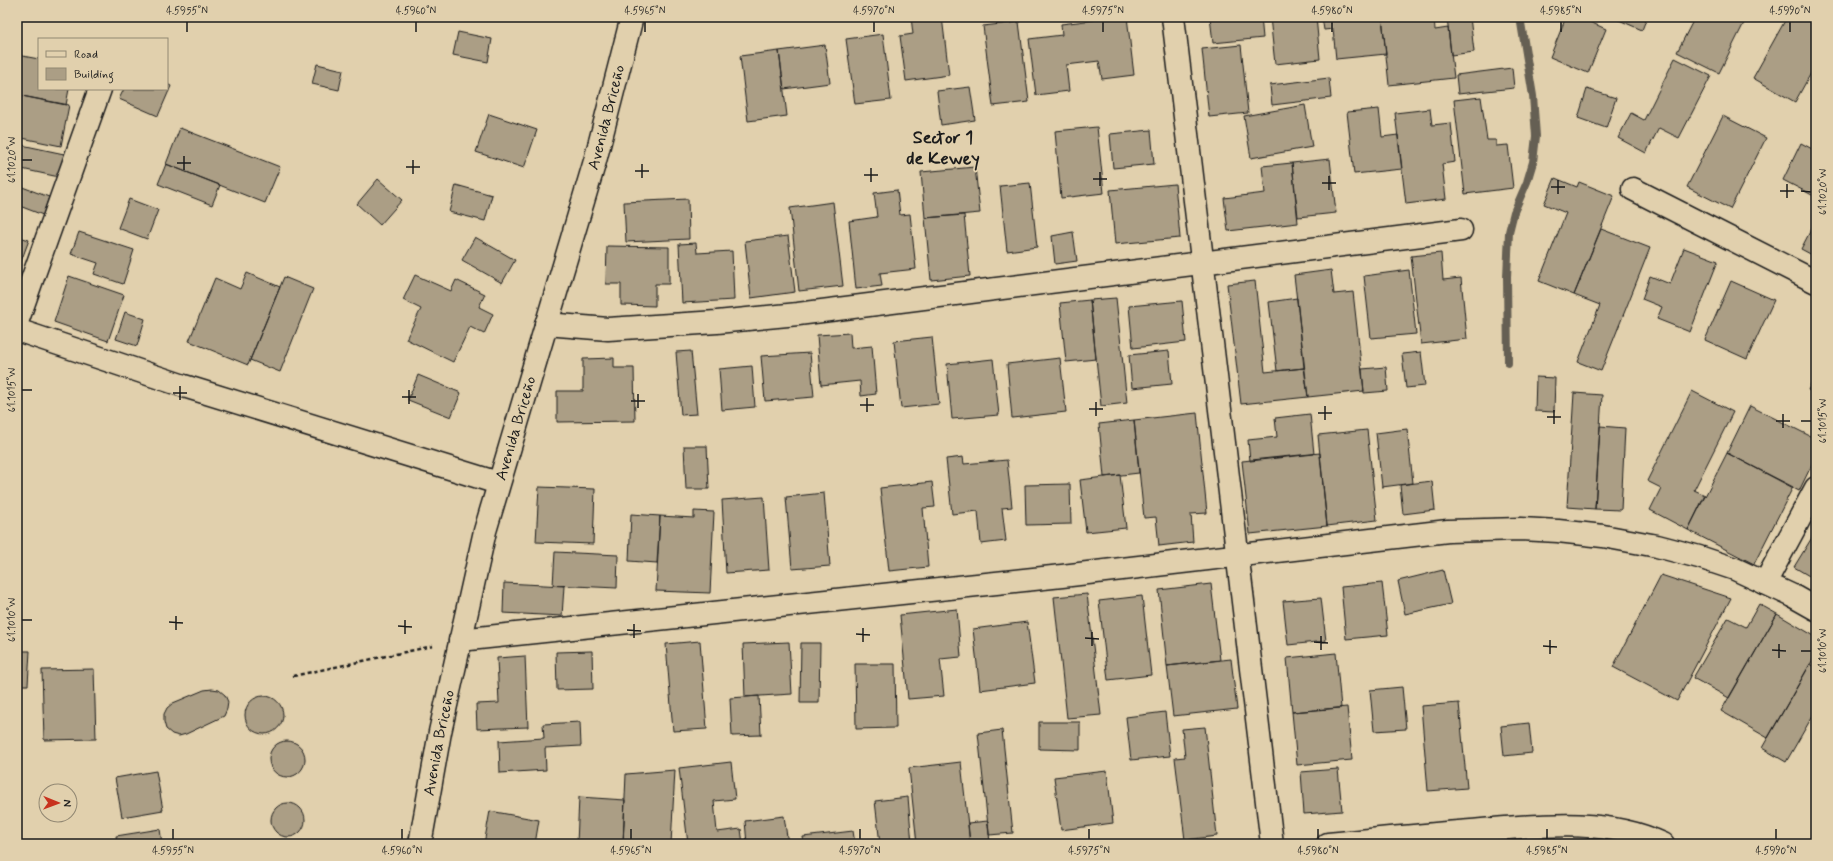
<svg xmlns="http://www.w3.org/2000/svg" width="1833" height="861" font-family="Mynerve,sans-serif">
  <rect width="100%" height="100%" fill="#e1d0ad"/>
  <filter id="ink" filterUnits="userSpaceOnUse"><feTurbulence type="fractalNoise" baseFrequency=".025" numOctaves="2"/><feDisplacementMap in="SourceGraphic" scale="8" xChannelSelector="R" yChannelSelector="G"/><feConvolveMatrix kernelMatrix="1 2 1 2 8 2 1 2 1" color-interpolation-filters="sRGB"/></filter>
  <g filter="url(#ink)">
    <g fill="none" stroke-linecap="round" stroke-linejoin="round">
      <path stroke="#655f52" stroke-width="8" d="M1508 363 1507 277 1509 232 1514 212 1527 182 1533 162 1536 136 1533 96 1520 17"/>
    </g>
    <path fill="#ab9e85" stroke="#1c1c1c" d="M911 17H942L949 75 906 81 900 36 913 34Z
      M1094 17H1127L1134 75 1102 79 1099 61 1066 65 1069 91 1036 95 1029 39 1062 35 1061 24 1094 20Z
      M1210 17H1261L1263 38 1213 43Z
      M1270 17H1316L1320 59 1275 64Z
      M1322 17H1382L1386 54 1336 59 1333 29 1324 30Z
      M1382 17H1434L1435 30 1448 28 1454 78 1389 85Z
      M1447 17H1470L1474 52 1451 55Z
      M1566 17H1592L1590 22 1606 29 1588 73 1550 57Z
      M1612 17H1647L1642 30Z
      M1695 17H1747L1719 73 1677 52Z
      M1787 17H1816V64L1795 102 1753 78Z
      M1019 22 1029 102 993 106 983 26Z
      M458 32 492 39 488 62 453 55Z
      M883 34 891 100 855 104 846 39Z
      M825 45 830 83 784 89 779 51Z
      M1241 45 1248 113 1209 117 1202 49Z
      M779 51 787 116 748 121 740 56Z
      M17 55 39 59V89H69L66 105 17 95Z
      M1675 58 1711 76 1679 138 1659 128 1646 153 1618 138 1631 113 1644 120Z
      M317 64 343 70 339 90 312 84Z
      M1512 68 1514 88 1458 94 1456 75Z
      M1329 78 1331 98 1272 105 1270 85Z
      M167 84 171 86 158 116 119 99 124 89H167Z
      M970 87 975 120 941 125 937 91Z
      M1587 89 1616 98 1606 128 1578 118Z
      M17 95 69 105 61 146 17 137Z
      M1481 97 1487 140H1496V146L1508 145 1513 188 1465 194 1454 100Z
      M1305 105 1312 147 1251 158 1244 116Z
      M1379 109 1382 137 1398 135 1402 169 1354 174 1347 112Z
      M1430 109 1432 125 1451 123 1455 162 1442 164 1446 199 1406 204 1395 113Z
      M489 114 537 130 524 168 476 152Z
      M1723 116 1766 138 1730 209 1687 187Z
      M1097 127 1104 193 1061 198 1055 131Z
      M180 128 280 167 265 203 166 164Z
      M1151 130 1154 164 1113 168 1110 134Z
      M1801 143 1816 151V197L1783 180Z
      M17 144 64 154 59 177 17 168Z
      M1330 159 1336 213 1298 217 1292 163Z
      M1292 163 1298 223 1228 231 1224 198 1265 193 1262 166Z
      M166 164 220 185 212 205 158 184Z
      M975 167 980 213 925 218 921 172Z
      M1555 178 1577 187 1579 182 1614 196 1574 295 1539 281 1566 213 1544 204Z
      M378 179 402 200 380 225 357 204Z
      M1030 183 1037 247 1007 251 1000 186Z
      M1175 184 1180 238 1115 244 1110 190Z
      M17 185 49 197 43 215 17 205Z
      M456 185 492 195 485 221 449 212Z
      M897 190 900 215 910 214 916 269 880 273 882 286 856 289 849 221 877 217 874 193Z
      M129 199 158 210 147 239 118 228Z
      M688 199 689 239 626 242 624 202Z
      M833 202 843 286 799 291 790 208Z
      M964 215 970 276 931 280 925 218Z
      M1816 220V257L1801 249Z
      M1601 229 1650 248 1601 371 1578 362 1600 305 1574 295Z
      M79 232 134 250 123 284 94 274 98 263 71 254Z
      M1073 232 1077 261 1055 264 1052 236Z
      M17 236 29 240 17 272Z
      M788 236 795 292 751 298 745 241Z
      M475 237 515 260 502 283 462 260Z
      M696 243 697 253 732 251 734 300 682 303 679 244Z
      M607 246 669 247V284H655V306L621 305V284H606Z
      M1684 248 1718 261 1690 332 1657 319 1662 307 1642 299 1650 276 1670 284Z
      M1441 253 1443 280 1461 278 1467 339 1421 344 1411 256Z
      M1331 270 1334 294 1353 292 1364 391 1308 397 1294 275Z
      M1409 270 1416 334 1371 338 1364 276Z
      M247 273 280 287 248 365 189 341 215 278 240 289Z
      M415 275 451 291 456 280 485 294 479 307 493 314 484 334 470 327 453 362 406 339 421 309 403 300Z
      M69 276 124 295 108 341 54 322Z
      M284 277 313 289 280 372 250 360Z
      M1255 281 1265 372 1304 368 1308 397 1241 404 1227 284Z
      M1731 281 1774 300 1747 359 1705 340Z
      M1116 298 1127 403 1101 406 1090 300Z
      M1297 298 1304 368 1277 371 1269 302Z
      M1090 300 1096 359 1066 362 1060 303Z
      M1182 301 1186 342 1133 348 1129 306Z
      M125 312 145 319 137 346 116 339Z
      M850 333 851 348 872 346 876 394 861 396 860 381 821 385 817 335Z
      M932 337 939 404 901 408 894 341Z
      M691 351 697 414 681 415 676 352Z
      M1169 351 1172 384 1132 388 1129 355Z
      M1421 352 1425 386 1406 388 1402 354Z
      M810 353 814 397 765 401 761 356Z
      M614 358V368H634L635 421 557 422V391H583V359Z
      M1060 358 1066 412 1012 418 1007 364Z
      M993 359 999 415 952 419 947 364Z
      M752 366 755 407 722 410 719 369Z
      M1386 367 1388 391 1364 393 1362 369Z
      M1816 374V394L1808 390Z
      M418 375 461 393 451 417 408 400Z
      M1536 377 1555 378 1554 412 1535 411Z
      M1692 391 1733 412 1694 490 1705 495 1688 530 1650 510 1661 488 1647 481Z
      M1574 393 1602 395 1595 509 1567 507Z
      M1750 406 1816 439V456L1799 491 1727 453Z
      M1197 413 1207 513 1191 514 1193 542 1159 546 1156 517 1144 518 1134 420Z
      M1310 414 1314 454 1250 461 1248 440 1277 437 1275 418Z
      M1134 420 1139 473 1104 477 1099 424Z
      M1600 426 1625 428 1621 510 1595 509Z
      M1407 429 1413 483 1382 487 1376 433Z
      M1367 430 1377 520 1327 526 1318 435Z
      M684 446H707L709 489H686Z
      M1320 453 1327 526 1250 534 1242 461Z
      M1727 453 1793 487 1754 564 1688 530Z
      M963 457 964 464 1007 460 1012 507 1002 508 1006 541 981 544 978 511 952 514 946 459Z
      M1120 475 1126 528 1086 532 1080 480Z
      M1432 481 1435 510 1403 514 1400 485Z
      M932 482 935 507 923 508 928 567 889 571 880 488Z
      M1070 484 1071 524 1026 525 1025 485Z
      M539 487 595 489 593 544 536 542Z
      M824 493 830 566 792 569 786 497Z
      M764 497 769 570 726 573 722 500Z
      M694 511 714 512 710 593 656 591 660 516 694 518Z
      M631 514 660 516 657 563 629 561Z
      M1816 531V580L1794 567Z
      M555 552 618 555 617 588 553 585Z
      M1443 570 1451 604 1405 614 1398 581Z
      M1661 575 1731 598 1677 701 1613 667Z
      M504 583 564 586 562 616 503 613Z
      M1382 583 1388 635 1346 639 1341 587Z
      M1211 584 1220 660 1167 666 1159 590Z
      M1087 594 1101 715 1067 718 1054 597Z
      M1142 596 1151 675 1108 680 1099 601Z
      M1321 598 1326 641 1288 645 1283 601Z
      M1759 604 1777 614 1729 698 1693 678 1728 618 1746 627Z
      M957 609 961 657 940 659 944 696 908 699 900 615Z
      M1777 614 1816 637V654L1768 738 1721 711Z
      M1027 622 1035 683 980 690 973 629Z
      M700 641 707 729 673 731 666 644Z
      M789 642 792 694 745 697 743 644Z
      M801 643H820L819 703H800Z
      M17 651H30L28 685H17Z
      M592 651 593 689 557 690 556 652Z
      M1336 653 1341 708 1292 712 1287 658Z
      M525 656 528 727 477 729 476 704 499 703 497 658Z
      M1231 659 1237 709 1173 716 1167 666Z
      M855 664H895L896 728 856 729Z
      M1810 664 1816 667V710L1786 762 1762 748Z
      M94 669 96 739 44 740 42 670Z
      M1402 687 1406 729 1374 731 1370 690Z
      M212 689 219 690 225 695 228 702 227 709 224 716 186 734 179 736 172 734 166 729 164 722V714L167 708 173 703 204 690Z
      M245 715a19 19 0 1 1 38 0a19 19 0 1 1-38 0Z
      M759 696 761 735 732 736 730 698Z
      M1459 703 1467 788 1428 791 1421 706Z
      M1347 707 1352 760 1297 765 1292 712Z
      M1165 712 1170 756 1131 760 1126 717Z
      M580 722 581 746 545 748 546 770 500 773 499 741 544 738 543 724Z
      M1039 722H1080V750L1039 749Z
      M1529 723 1532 753 1504 756 1501 726Z
      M1205 727 1217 836 1185 840 1175 758 1185 757 1182 729Z
      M1002 730 1013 833 989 835 978 733Z
      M269 759a18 18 0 1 1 36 0a18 18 0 1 1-36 0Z
      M731 762 735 799 714 801 717 832 741 829 743 844H688L679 768Z
      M961 762 970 844H917L909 768Z
      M1338 769 1342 811 1304 814 1301 772Z
      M675 770 671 844H623L626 774Z
      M156 771 163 810 122 817 115 778Z
      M1107 771 1113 823 1061 830 1054 777Z
      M579 797 625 800 623 844H577Z
      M908 797 912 844H880L875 801Z
      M271 820a17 17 0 1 1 34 0a17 17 0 1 1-34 0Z
      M490 811 539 820 535 844H484Z
      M784 816 788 844H747L745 821Z
      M988 821 990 844H970L968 823Z
      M160 829 162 844H117L116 836Z
      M853 831 855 844H804L803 837Z"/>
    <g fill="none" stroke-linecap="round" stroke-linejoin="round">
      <defs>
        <g id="minor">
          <path d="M1173 17 1272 844"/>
          <path d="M1633 189 1816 282"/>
          <path d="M17 322 100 89"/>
          <path d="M546 324 608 329 717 322 798 314 1461 230"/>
          <path d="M17 330 184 386 498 483"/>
          <path d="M1765 583 1816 488"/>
          <path d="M460 640 1062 576 1448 531 1521 529 1558 531 1603 536 1657 546 1699 557 1735 569 1793 596 1816 609"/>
          <path id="s1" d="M420 844 440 732 485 531 595 161 632 17"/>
          <path d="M1328 844C1376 839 1423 835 1471 831 1534 826 1604 816 1663 844"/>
        </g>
      </defs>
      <use href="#minor" stroke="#1c1c1c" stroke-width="25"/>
      <path stroke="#1c1c1c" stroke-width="2.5" stroke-dasharray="4 3" stroke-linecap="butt" d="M293 676 433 646"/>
      <use href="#minor" stroke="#e1d0ad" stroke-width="22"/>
    </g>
  </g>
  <path fill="none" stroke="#1c1c1c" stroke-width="1.5" d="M187 32V22M416 32V22M645 32V22M874 32V22M1103 32V22M1332 32V22M1561 32V22M1790 32V22M22 160H32M177 163H191M406 167H420M184 170V156M635 171H649M413 174V160M864 175H878M642 178V164M1093 179H1107M871 182V168M1322 183H1336M1100 186V172M1551 187H1565M1329 190V176M1780 191H1794M1801 191 1811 192M1558 194V180M1787 198V184M22 390H32M173 393H187M402 397H416M180 400V386M631 401H645M409 404V390M860 405H874M638 408V394M1089 409H1103M867 412V398M1318 413H1332M1096 416V402M1547 417H1561M1325 420V406M1776 421H1790M1801 421H1811M1554 424V410M1783 428V414M22 620H32M169 622 183 623M398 626 412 627M176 630V616M627 630 641 631M405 634V620M856 634 870 635M634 638V624M1085 638 1099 639M863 642V628M1314 642 1328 643M1092 646V632M1543 646 1557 647M1321 650V636M1772 650 1786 651M1801 651H1811M1550 654V640M1779 658V644M173 839V829M402 839V829M631 839V829M860 839V829M1089 839V829M1318 839V829M1547 839V829M1776 839V829"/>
  <g text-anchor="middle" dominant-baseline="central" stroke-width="3.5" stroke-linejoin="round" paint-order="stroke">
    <g font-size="16" fill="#1c1c1c" stroke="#e1d0ad">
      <text stroke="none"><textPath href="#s1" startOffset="751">Avenida Briceño</textPath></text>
      <text stroke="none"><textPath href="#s1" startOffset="427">Avenida Briceño</textPath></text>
      <text stroke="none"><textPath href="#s1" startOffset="103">Avenida Briceño</textPath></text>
    </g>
    <g font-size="18" font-weight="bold" fill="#1c1c1c" stroke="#e1d0ad">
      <text x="943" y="138">Sector 1<tspan x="943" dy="21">de Kewey</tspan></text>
    </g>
  </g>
  <rect width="1833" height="861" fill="none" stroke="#e1d0ad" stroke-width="44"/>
  <rect x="38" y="38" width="130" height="52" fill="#e1d0ad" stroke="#928873"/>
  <rect x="46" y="51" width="20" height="6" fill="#e1d0ad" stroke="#928873"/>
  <text x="74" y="58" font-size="12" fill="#1c1c1c">Road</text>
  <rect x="46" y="68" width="20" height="12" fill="#ab9e85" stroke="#928873"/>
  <text x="74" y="78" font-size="12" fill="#1c1c1c">Building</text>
  <g transform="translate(58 803) rotate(91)"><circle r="19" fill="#e1d0ad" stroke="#928873"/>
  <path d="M0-3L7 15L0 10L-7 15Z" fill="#c8321e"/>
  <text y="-6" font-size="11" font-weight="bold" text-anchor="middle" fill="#1c1c1c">N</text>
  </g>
  <rect x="22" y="22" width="1789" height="817" fill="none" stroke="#1c1c1c" stroke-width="1.5"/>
  <g font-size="10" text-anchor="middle" fill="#1c1c1c">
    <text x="187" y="14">4.5955°N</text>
    <text x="416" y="14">4.5960°N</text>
    <text x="645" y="14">4.5965°N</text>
    <text x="874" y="14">4.5970°N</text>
    <text x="1103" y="14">4.5975°N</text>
    <text x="1332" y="14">4.5980°N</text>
    <text x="1561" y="14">4.5985°N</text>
    <text x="1790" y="14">4.5990°N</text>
    <text transform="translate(11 160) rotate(-90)" y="4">61.1020°W</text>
    <text transform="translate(1822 192) rotate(-90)" y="4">61.1020°W</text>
    <text transform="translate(11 390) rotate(-90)" y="4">61.1015°W</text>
    <text transform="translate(1822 421) rotate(-90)" y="4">61.1015°W</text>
    <text transform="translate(11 620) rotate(-90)" y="4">61.1010°W</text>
    <text transform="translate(1822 651) rotate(-90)" y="4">61.1010°W</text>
    <text x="173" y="854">4.5955°N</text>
    <text x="402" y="854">4.5960°N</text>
    <text x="631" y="854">4.5965°N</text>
    <text x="860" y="854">4.5970°N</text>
    <text x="1089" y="854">4.5975°N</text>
    <text x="1318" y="854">4.5980°N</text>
    <text x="1547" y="854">4.5985°N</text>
    <text x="1776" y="854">4.5990°N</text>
  </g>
</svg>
